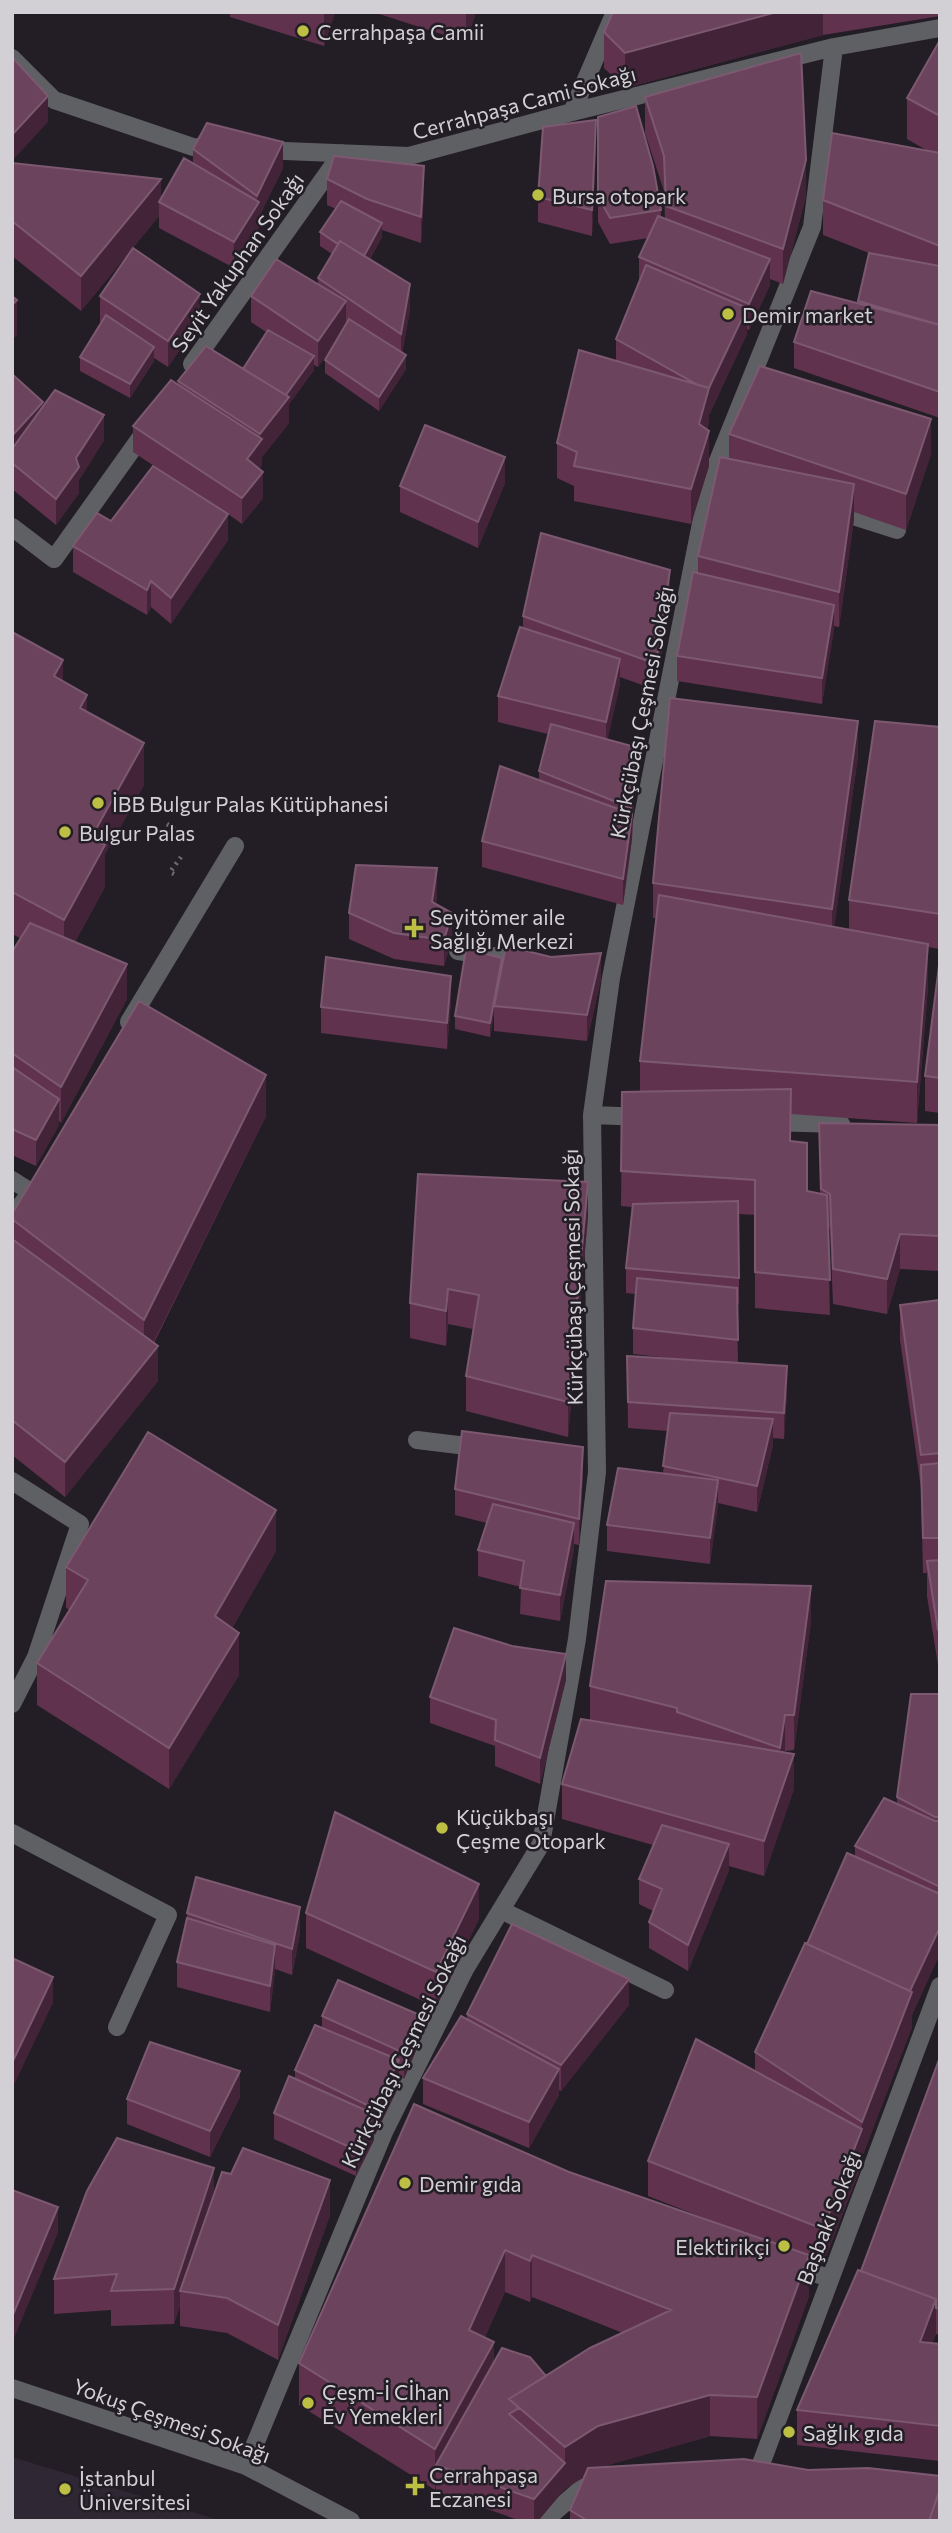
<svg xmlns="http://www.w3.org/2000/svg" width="952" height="2533" font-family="Commissioner,sans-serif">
  <rect width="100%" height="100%" fill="#231e26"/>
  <path fill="#2f2834" d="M12 2457 222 2521H12Z"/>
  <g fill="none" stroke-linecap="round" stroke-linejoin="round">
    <path stroke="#706c72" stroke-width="4.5" stroke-dasharray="2 5" stroke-linecap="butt" d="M167 824 192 840 189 844
      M174 874 170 872 181 857"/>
    <path stroke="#5f6064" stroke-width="18" d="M12 58 54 100 193 147 218 148
      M572 112 615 12
      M260 150 409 156 572 112 834 47 940 28
      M192 364 342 153
      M834 510 897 530
      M12 527 54 559 146 430
      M458 951 527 961
      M129 1022 235 846
      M592 1115 645 1117
      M767 1122 841 1124
      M12 1180 31 1192 12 1217
      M417 1440 483 1448
      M12 1481 80 1524 36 1657 12 1704
      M12 1833 168 1915 117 2027
      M501 1910 665 1990
      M786 2264 829 2278
      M12 2388 246 2466 351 2521
      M761 2464 940 1986
      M246 2466 384 2132 465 1969 541 1844 577 1639 597 1472 592 1115 611 978 709 483 812 227 834 47
      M544 2521 582 2488 600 2486"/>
  </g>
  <path fill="#60324e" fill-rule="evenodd" d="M230 12H335L324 46 230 17Z
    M373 12H476L466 42Z
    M613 12H940V16L823 35 625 88 604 68V32Z
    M940 40V418L794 368V342L858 303 869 253 823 235V200L928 151 907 139V98Z
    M645 97 806 196 783 284 770 279V285L749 330 747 329V334L709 415V423L707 429 709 466 691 524 574 501V486L557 478V443L616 361V339L639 283V257L648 238 610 244 598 222V117L661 210V217L665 219 664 191 645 133Z
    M596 146 592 236 538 222V197Z
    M193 149 283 168 259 217V228L234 268 159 228V216L81 311 12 256V269V163L161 199 193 163Z
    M327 179 424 192 421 243 382 230V237L370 259 410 310 402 353 406 369 379 411 325 373V360L334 344 318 367 314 365V370L289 404V423L262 457V465L259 469 263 498 242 524 228 514V540L171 624 151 607 147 615 73 572V546L111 521 192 491 133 452V426L178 385V381L243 369 266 332 251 322V296L318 284V278L332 254 320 246V232L336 209 327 205Z
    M100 296 200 320 168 367 154 358V361L130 398 80 371V357L101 323 100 322Z
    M12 374 43 407 104 440 79 480V493L56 525 12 489Z
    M729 434 931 454 906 530 854 512V519L839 627 834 626 822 704 677 681V656L698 573V556L729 459Z
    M505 483 478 548 400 512V486Z
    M670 596 656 690 620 677V684L607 740 635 773 632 839 623 905 482 867V841L539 780V771L548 734 498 722V696L523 628V616Z
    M12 632 63 681 144 785 105 854V887L75 942 127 999 61 1123 59 1121V1125L36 1166 12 1155V952L20 938 12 934Z
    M940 727V949L928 947V986L917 1123 791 1114V1141L807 1191 820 1194 819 1123 940 1125V1271L900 1269 887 1314 833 1304 830 1229 828 1228 830 1315 755 1308V1215L739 1214V1304H737L738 1363 787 1392 784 1439 773 1438V1445L757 1512 718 1503 710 1564 607 1551V1525L663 1473 668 1431 628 1428 627 1356 678 1359 633 1354V1328L636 1294 626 1293V1268L632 1207 621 1206 622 1092H640V1061L656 918H653V883L858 756 834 927 849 930V900Z
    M437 894 436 904 452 939 444 966 394 959 349 939V913Z
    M940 958V1113L925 1111V1076Z
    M502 966 601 979 587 1041 494 1031V1012L490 1037 455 1029V1016Z
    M451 1001 447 1049 321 1033V1007Z
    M266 1116 154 1343 158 1381 65 1497 12 1455V1214Z
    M588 1217 568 1437 466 1411V1376L473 1329 448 1324 446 1346 410 1338V1303Z
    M940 1300V1666L938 1665 927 1596V1573H923L921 1488 900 1340V1305Z
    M583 1473 579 1545 574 1544V1549L560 1621 520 1614 521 1587 478 1576V1550L487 1523 455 1515V1489Z
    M276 1551 232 1628 239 1675 169 1789 37 1705V1663L70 1610 66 1608V1567Z
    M811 1621 794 1750 785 1751V1753L794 1789 764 1876 729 1866V1870L688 1971 649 1948V1922L653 1911 639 1904V1879L653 1845 562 1819V1784L590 1721V1686Z
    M566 1680 540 1784 495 1766V1746L430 1723V1697Z
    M940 1694V1953L912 2015V2027L862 2157V2164L823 2264 809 2258V2296L757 2439 710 2436 601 2467 940 2521H570V2510L584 2477 565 2489 538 2521H521L436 2491V2489L435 2490 299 2405V2363L569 2172 722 2225 648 2196V2161L755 2071V2052L807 1944 855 1857V1846L897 1804V1797ZM505 2292 530 2302 532 2297 623 2333 546 2376 494 2361 485 2337Z
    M187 1913 300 1933 292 1975 275 1969 270 2012 177 1987V1962L187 1920Z
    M306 1913 479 1919 436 2007 306 1948Z
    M629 2005 561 2091 559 2090V2095L529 2148 423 2104V2078L467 2018V2014Z
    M322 2016 420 2041 404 2079 399 2076V2086L375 2135 374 2134V2140L356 2176 274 2139V2113L295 2078V2070L322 2028Z
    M940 2057V2335L936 2334 932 2343 940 2344V2461L797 2445V2410L861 2271Z
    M240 2097 210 2157 127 2124V2099Z
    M214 2193 330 2215 278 2360 227 2333 180 2326V2306L174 2324 111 2326V2310L54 2314V2279Z"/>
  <path fill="#422338" d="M324 12H335L324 46Z
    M466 12H476L466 42Z
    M777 12H823V35L625 88V53Z
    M48 96V122L12 161V135Z
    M596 120V146L592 236V210Z
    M283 142V168L259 217V228L234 268V242L257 205V196Z
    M806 160V196L783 284V249Z
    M424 166V192L421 243V217Z
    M161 179V203L159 202V216L81 311V276Z
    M382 223V237L361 274V261Z
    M770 259V285L749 330V304Z
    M410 284V310L401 360V334Z
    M200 294V320L168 367V341Z
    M17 300V335L12 340V305Z
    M346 301V327L318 367V341Z
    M747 308V334L709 415V423L699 459V424L708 390Z
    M154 347V361L130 398V384Z
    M406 355V369L379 411V397Z
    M314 356V370L289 404V423L262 457V465L247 485V459L260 442V434L281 401Z
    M43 402V428L12 462V436Z
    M104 415V440L79 480V493L56 525V499L76 458Z
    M931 419V454L906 530V494Z
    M709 431V466L691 524V489Z
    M505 457V483L478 548V522Z
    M263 472V498L242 524V498Z
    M854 484V519L839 627V592Z
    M228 514V540L171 624V598Z
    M670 570V596L656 690V664Z
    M151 581V607L147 615V590Z
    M834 605V631L822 704V678Z
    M620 659V684L606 748V722Z
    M63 660V701L54 676Z
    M87 695V736L80 708Z
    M858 721V756L832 944V909Z
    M144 743V785L105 854V887L64 962V920L91 838Z
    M635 747 632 839 623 905V879L631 820Z
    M437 868V894L432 928V902Z
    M452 913V939L444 966V940Z
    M928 944V986L917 1123V1082Z
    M601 953V979L587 1041V1015Z
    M502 958V972L494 1006V1012L490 1037V1023Z
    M127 964V999L61 1123V1087Z
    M451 976V1001L447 1049V1023Z
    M266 1075V1116L144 1361V1320Z
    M59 1099V1125L36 1166V1140Z
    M588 1182V1217L568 1437V1402Z
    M900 1234V1269L887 1314V1279Z
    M448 1289V1324L446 1346V1311Z
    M158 1346V1381L65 1497V1462Z
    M787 1366V1392L784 1439V1413Z
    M773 1419V1445L757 1512V1486Z
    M583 1447V1473L579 1545V1519Z
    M718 1480V1506L710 1564V1538Z
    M276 1510V1551L215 1657V1616Z
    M574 1523V1549L560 1621V1595Z
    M811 1586V1621L794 1750V1715Z
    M239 1633V1675L169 1789V1748Z
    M566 1654V1680L540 1784V1758Z
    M785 1715V1751L780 1783V1748Z
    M794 1754V1789L764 1876V1841Z
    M729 1844V1870L688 1971V1945Z
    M479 1884V1919L436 2007V1972Z
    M300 1907V1933L292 1975V1949Z
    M940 1927V1953L912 2015V2027L862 2157V2122L909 1994Z
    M275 1945V1971L270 2012V1986Z
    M53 1977V2003L12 2089V2063Z
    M629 1979V2005L561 2091V2065Z
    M420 2015V2041L404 2079V2053Z
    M399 2060V2086L375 2135V2109Z
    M559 2069V2095L529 2148V2122Z
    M240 2071V2097L210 2157V2131Z
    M374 2114V2140L356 2176V2150Z
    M862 2129V2164L823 2264V2229Z
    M214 2168V2203L180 2291V2306L174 2324V2289Z
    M330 2180V2215L278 2360V2325Z
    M58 2207V2233L12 2343V2317Z
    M505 2250V2292L469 2372V2330Z
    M532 2255V2297L530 2302V2261Z
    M809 2255V2296L757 2439V2397Z
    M936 2299V2334L920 2377V2342Z
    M494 2342V2383L436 2465V2489L435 2490V2449Z
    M710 2395V2436L598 2468 565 2489V2447L598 2426Z
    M565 2463V2489L538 2521H534V2499Z"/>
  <path fill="#6c435d" stroke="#7c5970" stroke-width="2" d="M613 12H777L625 53 604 32Z
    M940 40V116L907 98Z
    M801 53 806 160 783 249 666 206 664 156 645 97Z
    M12 57 48 96 12 135Z
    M636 106 653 166 661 210 610 218 598 196V117Z
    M596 120 592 210 538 197 543 127Z
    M207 123 283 142 257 196 193 149Z
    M832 133 940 153V246L823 200Z
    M334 156 424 166 421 217 367 199 327 179Z
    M184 158 259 202 234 242 159 202Z
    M12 163 161 179 81 276 12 221Z
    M341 201 382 223 364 256 340 241 338 244 320 232Z
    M658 216 770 259 749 304 639 257Z
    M340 241 410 284 401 334 318 278Z
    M133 248 200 294 168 341 100 296Z
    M869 253 940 266V325L858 301Z
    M276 259 346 301 318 341 251 296Z
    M646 265 747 308 708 390 709 388 698 385 616 339Z
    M811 291 940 325V392L794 342Z
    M12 296 17 300 12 305Z
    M106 315 154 347 130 384 80 357Z
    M349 319 406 355 379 397 325 360Z
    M268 330 314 356 286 395 243 369Z
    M206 346 289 397 260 434 178 381Z
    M579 350 709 388 699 424 709 431 691 489 574 466 577 452 557 443Z
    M760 366 931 419 906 494 729 434Z
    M12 374 43 402 12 436Z
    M171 380 262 439 247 459 263 472 242 498 133 426Z
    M55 390 104 415 76 458 79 467 56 499 12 463V449Z
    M425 425 505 457 478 522 400 486Z
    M720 457 854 484 839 592 698 556Z
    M153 466 228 514 171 598 151 581 147 590 73 546 97 513 111 521Z
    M541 533 670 570 656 664 523 616Z
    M693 572 834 605 822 678 677 656Z
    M520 627 620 659 606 722 498 696Z
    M12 632 63 660 54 676 87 695 80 708 144 743 91 838 105 845 64 920 12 892Z
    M670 698 858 721 832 909 653 883Z
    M875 721 940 727V914L849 900Z
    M551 724 635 747 631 808 539 771Z
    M500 766 632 814 623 879 482 841Z
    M356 865 437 868 432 902 452 913 444 940 394 933 349 913Z
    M659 895 928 944 917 1082 640 1061Z
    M30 923 127 964 61 1087 12 1053V952Z
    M506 946 551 957 601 953 587 1015 494 1006Z
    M466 949 502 958 490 1023 455 1016Z
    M326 957 451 976 447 1023 321 1007Z
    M940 958V1078L925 1076Z
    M139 1001 266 1075 144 1320 12 1219V1214Z
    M12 1067 59 1099 36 1140 12 1129Z
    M791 1089 790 1141 807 1143V1191L827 1195 830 1280 755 1272V1180L621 1171 622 1092Z
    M819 1123 940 1125V1236L900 1234 887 1279 833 1269 830 1194 821 1189Z
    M418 1174 588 1182 568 1402 466 1376 479 1295 448 1289 446 1311 410 1303Z
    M738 1201 739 1278 626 1268 633 1204Z
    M12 1239 158 1346 65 1462 12 1420Z
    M637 1278 737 1288 738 1340 633 1328Z
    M940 1300V1453L921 1455 900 1305Z
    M627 1356 787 1366 784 1413 628 1402Z
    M670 1413 773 1419 757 1486 663 1466Z
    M462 1431 583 1447 579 1519 455 1489Z
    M148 1432 276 1510 215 1616 239 1633 169 1748 37 1663 88 1580 66 1567Z
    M940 1463V1538H923L921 1465Z
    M618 1468 718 1480 710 1538 607 1525Z
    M493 1504 574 1523 560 1595 520 1588 524 1561 478 1550Z
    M940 1560V1631L938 1630 927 1561Z
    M606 1581 811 1586 794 1715H785L780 1748 677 1712V1708L590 1686Z
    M454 1628 512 1646 566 1654 540 1758 495 1740 496 1720 430 1697Z
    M911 1694H940V1817H935L897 1797Z
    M581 1719 794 1754 764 1841 562 1784Z
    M884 1798 935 1821H940V1887L855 1846Z
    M335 1812 479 1884 436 1972 306 1913Z
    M662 1825 729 1844 688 1945 649 1922 662 1889 639 1879Z
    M847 1853 940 1894V1927L910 1991 807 1944Z
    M196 1877 300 1907 292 1949 187 1913Z
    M187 1918 275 1945 270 1986 177 1962Z
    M512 1924 629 1979 561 2065 467 2014Z
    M805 1943 912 1992 862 2122 755 2052Z
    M12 1958 53 1977 12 2063Z
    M338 1980 420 2015 404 2053 322 2016Z
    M461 2016 559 2069 529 2122 423 2078Z
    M315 2025 399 2060 375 2109 295 2070Z
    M696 2039 862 2129 823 2229 648 2161Z
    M150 2042 240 2071 210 2131 127 2099Z
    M940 2057V2309L936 2308V2299L861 2271Z
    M289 2076 374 2114 356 2150 274 2113Z
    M414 2104 569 2172 809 2255 757 2397 710 2395 598 2426 565 2447 509 2399 590 2348 671 2310 532 2255 530 2261 505 2250 469 2330 494 2342 435 2449 299 2363Z
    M117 2138 214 2168 174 2289 111 2291 117 2274 54 2279 87 2191Z
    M243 2148 330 2180 278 2325 227 2298 180 2291 222 2172 231 2174Z
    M12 2190 58 2207 12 2317Z
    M858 2270 936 2299 920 2342 940 2344V2426L797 2410Z
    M502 2348 530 2357 546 2376 509 2399 519 2408 509 2414 565 2463 534 2499 436 2465Z
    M744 2459 808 2470 868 2468 940 2476V2489L929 2521H588L570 2510 588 2468Z
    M940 2489V2521H929Z"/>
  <g fill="#bcbf44" stroke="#231e26" stroke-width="2.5">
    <circle cx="303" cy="31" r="7"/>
    <circle cx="538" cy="195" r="7"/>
    <circle cx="728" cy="314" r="7"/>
    <circle cx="98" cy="803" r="7"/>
    <circle cx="65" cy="832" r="7"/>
    <path d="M410.5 917.5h7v7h7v7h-7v7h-7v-7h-7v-7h7z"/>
    <circle cx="442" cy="1828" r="7"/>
    <circle cx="405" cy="2183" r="7"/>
    <circle cx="784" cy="2246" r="7"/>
    <circle cx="308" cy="2403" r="7"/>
    <circle cx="789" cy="2432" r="7"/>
    <path d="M411.5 2475.5h7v7h7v7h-7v7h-7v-7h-7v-7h7z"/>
    <circle cx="65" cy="2489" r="7"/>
  </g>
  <g text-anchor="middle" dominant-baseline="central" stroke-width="5" stroke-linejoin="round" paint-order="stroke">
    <g font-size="21" fill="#d3d0d5" stroke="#231e26" text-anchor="start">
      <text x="317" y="31">Cerrahpaşa Camii</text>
      <text x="552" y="195">Bursa otopark</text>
      <text x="742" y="314">Demir market</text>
      <text x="112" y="803">İBB Bulgur Palas Kütüphanesi</text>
      <text x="79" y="832">Bulgur Palas</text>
      <text x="430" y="916">Seyitömer aile<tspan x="430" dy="24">Sağlığı Merkezi</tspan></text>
      <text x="456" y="1816">Küçükbaşı<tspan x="456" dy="24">Çeşme Otopark</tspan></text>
      <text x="419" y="2183">Demir gıda</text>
      <text x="770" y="2246" text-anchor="end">Elektirikçi</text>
      <text x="322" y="2391">Çeşm-İ Cİhan<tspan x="322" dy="24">Ev Yemeklerİ</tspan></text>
      <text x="803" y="2432">Sağlık gıda</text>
      <text x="429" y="2474">Cerrahpaşa<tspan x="429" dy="24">Eczanesi</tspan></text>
      <text x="79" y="2477">İstanbul<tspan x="79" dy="24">Üniversitesi</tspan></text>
    </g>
    <g font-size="21" fill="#d3d0d5" stroke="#231e26">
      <text transform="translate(524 102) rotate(-15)">Cerrahpaşa Cami Sokağı</text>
      <text transform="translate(237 262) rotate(-55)">Seyit Yakuphan Sokağı</text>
      <text transform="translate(641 712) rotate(-79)">Kürkçübaşı Çeşmesi Sokağı</text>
      <text transform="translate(572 1277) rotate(-91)">Kürkçübaşı Çeşmesi Sokağı</text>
      <text transform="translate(403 2051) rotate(-64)">Kürkçübaşı Çeşmesi Sokağı</text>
      <text transform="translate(828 2217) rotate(-69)">Başbaki Sokağı</text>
      <text transform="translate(172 2420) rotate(20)">Yokuş Çeşmesi Sokağı</text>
    </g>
  </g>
  <rect width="952" height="2533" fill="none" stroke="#d3d0d5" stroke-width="28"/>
</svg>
